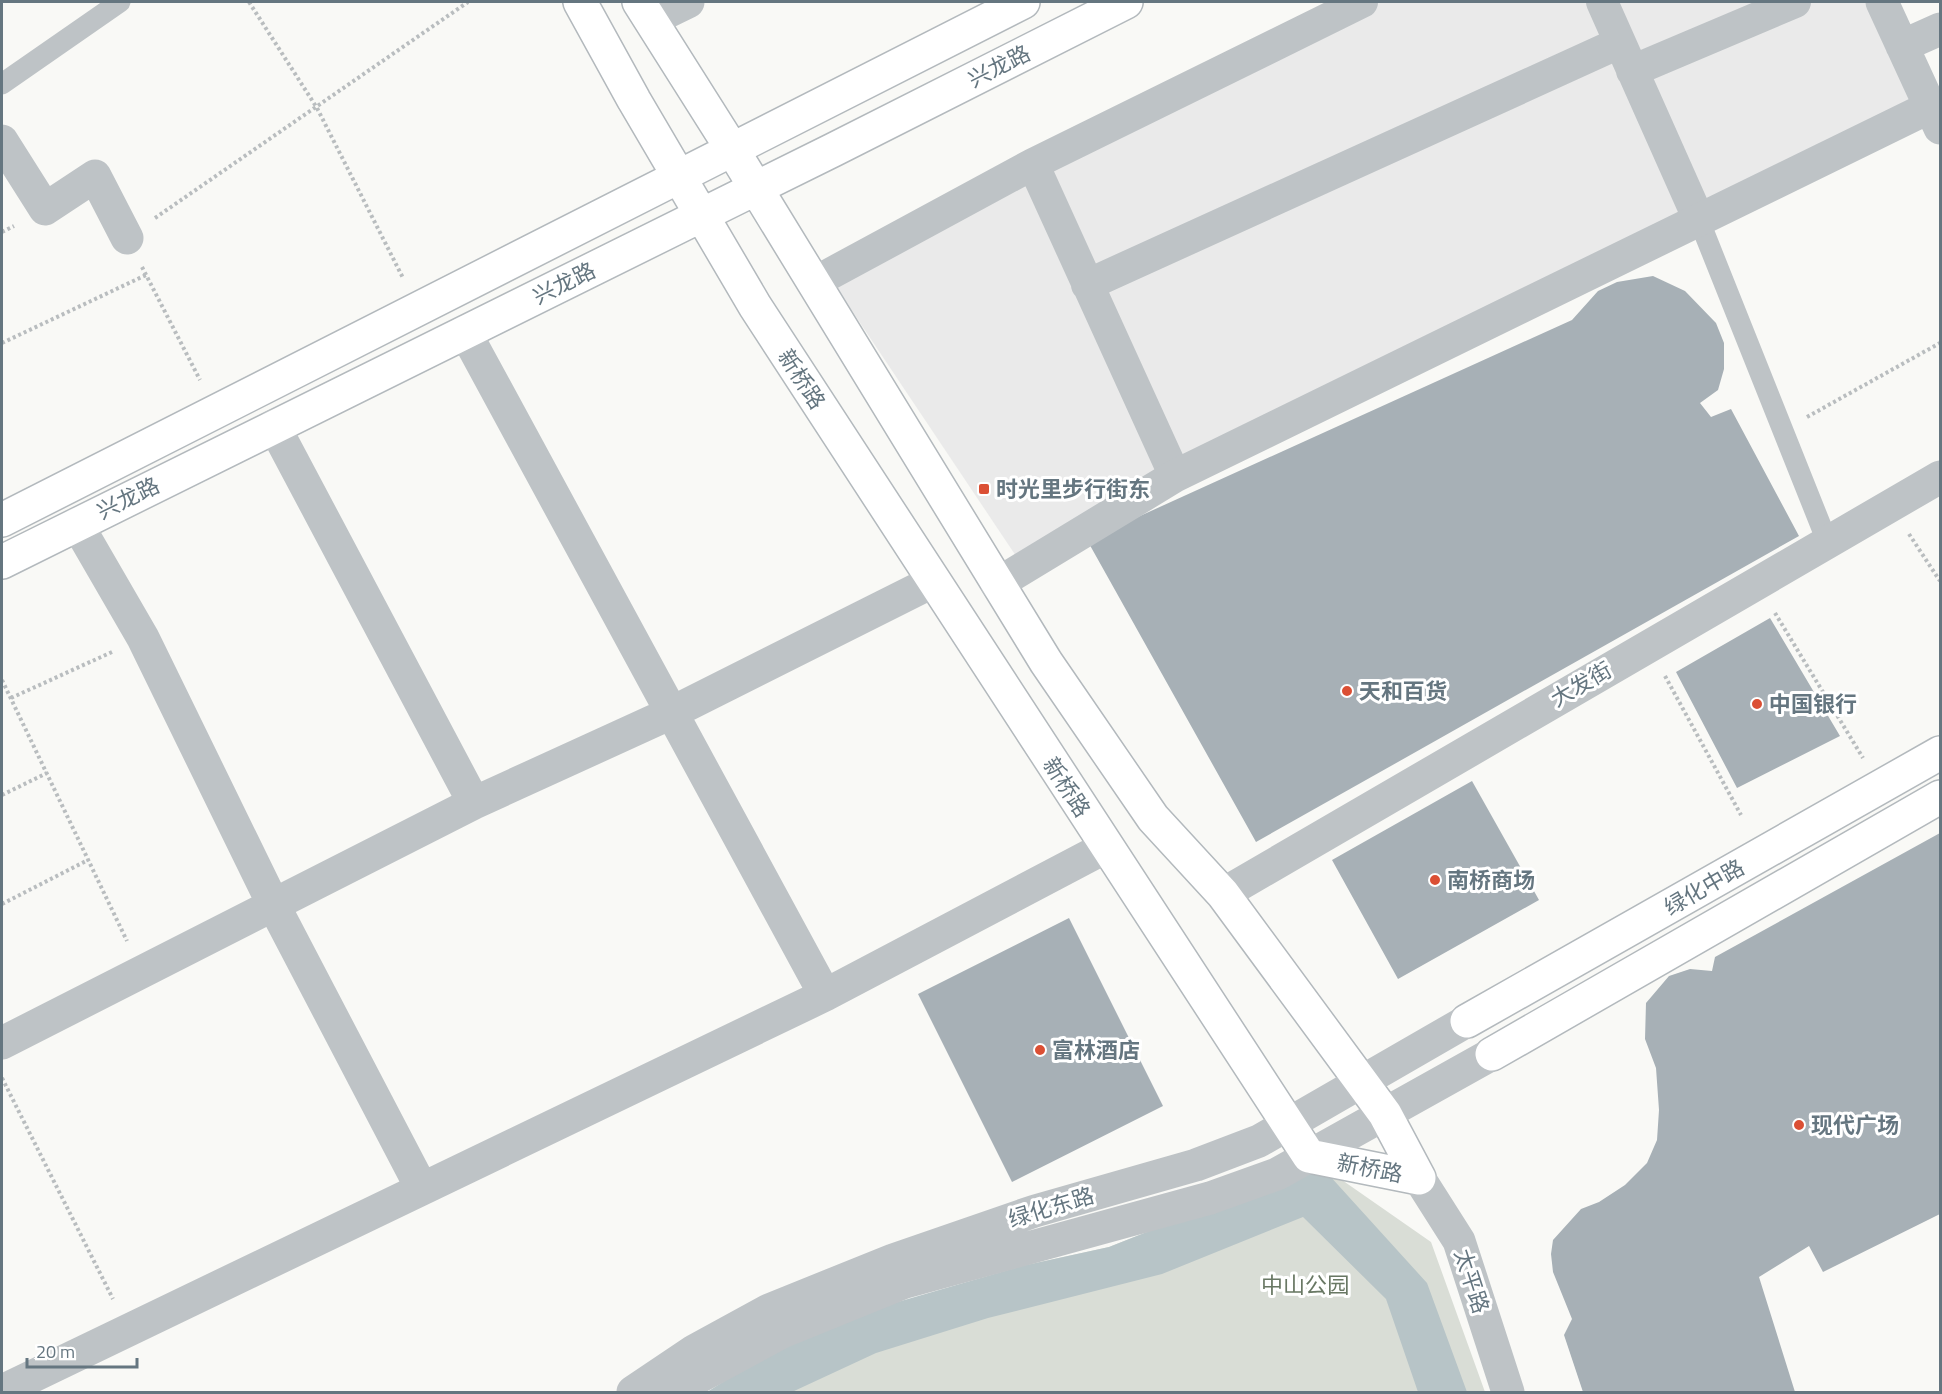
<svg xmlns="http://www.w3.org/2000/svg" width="1942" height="1394" font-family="'Titillium Web','Noto Sans SC',sans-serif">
  <rect width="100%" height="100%" fill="#f9f9f6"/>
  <path fill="#eaeaea" d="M1362 2H1880L1930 107 1016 556 828 275Z"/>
  <path fill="#d9ddd6" d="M1319 1164 1431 1242 1485 1392H707L1022 1266 1109 1247Z"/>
  <path fill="#b7c4c7" d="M1319 1164 1427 1283 1467 1392H1418L1386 1299 1303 1217 1162 1274 988 1318 876 1353 792 1392H707L767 1354 863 1312 1022 1266 1109 1247Z"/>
  <path fill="#a7b0b6" d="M1653 276 1685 291 1716 323 1724 343V369L1718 390 1700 403 1711 417 1731 409 1799 536 1256 842 1087 540 1572 320 1598 291 1617 282Z
    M1770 618 1840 736 1737 788 1676 672Z
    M1472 781 1539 900 1398 979 1332 860Z
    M1940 833V1214L1823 1272 1809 1246 1759 1277 1795 1392H1583L1564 1335 1572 1319 1553 1272 1551 1254 1553 1240 1581 1209 1599 1202 1625 1185 1647 1163 1657 1140 1659 1110 1656 1068 1645 1039 1646 1003 1669 976 1690 969 1712 971 1715 957Z
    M1069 918 1163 1106 1012 1182 918 994Z"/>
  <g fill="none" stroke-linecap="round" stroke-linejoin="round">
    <defs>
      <path id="secondary" d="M580 2 634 100 755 306 1309 1156 1419 1178
        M639 2 732 149 1046 662 1153 818 1223 894 1385 1114 1419 1178
        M2 520 1023 2
        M2 562 833 150 1126 2
        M1467 1021 1940 753
        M1492 1054 1940 797"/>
    </defs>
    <use href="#secondary" stroke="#b3b9bd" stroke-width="36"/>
    <path stroke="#b9bdbf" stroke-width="4" stroke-dasharray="3 3" stroke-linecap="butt" d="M249 2 317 108 403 278
      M155 218 468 2
      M2 232 14 226
      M142 267 200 380
      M2 343 146 275
      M1807 417 1940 343
      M1909 534 1940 581
      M1775 613 1863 758
      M1665 676 1741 815
      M2 680 127 941
      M11 698 112 652
      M2 795 47 773
      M2 904 88 860
      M2 1078 113 1299"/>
    <path stroke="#bec3c6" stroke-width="21" d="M2 84 120 2
      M1699 220 1827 541"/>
    <path stroke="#bec3c6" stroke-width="32" d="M1602 2 1699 220
      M1632 71 1795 2
      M1033 164 1175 476
      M828 275 1033 164 1362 2
      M1087 285 1619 43"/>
    <path stroke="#bec3c6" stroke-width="33" d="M1882 2 1940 128
      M651 20 688 2
      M1902 46 1940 29
      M2 141 45 209 95 176 127 238
      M465 332 825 995
      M274 426 474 803
      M77 524 143 638 273 904 422 1189
      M997 584 1175 476 1930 107
      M1223 894 1940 477
      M2 1043 474 803 671 713 934 581
      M2 1391 825 995 1106 847"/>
    <path stroke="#bec3c6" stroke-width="33" d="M1419 1178 1459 1241 1508 1392
      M633 1392 694 1351 769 1310 893 1260 1035 1211 1196 1165 1259 1141 1467 1021
      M676 1392 697 1378 782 1332 905 1282 1210 1198 1277 1174 1492 1054"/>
    <use href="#secondary" stroke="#fff" stroke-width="33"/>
  </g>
  <g fill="#db4f34" stroke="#fff" stroke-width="2">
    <rect x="978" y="483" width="12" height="12" rx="3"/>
    <circle cx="1347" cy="691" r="6"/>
    <circle cx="1757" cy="704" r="6"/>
    <circle cx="1435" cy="880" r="6"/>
    <circle cx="1040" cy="1050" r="6"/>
    <circle cx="1799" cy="1125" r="6"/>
  </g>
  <g text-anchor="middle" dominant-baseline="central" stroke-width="6" stroke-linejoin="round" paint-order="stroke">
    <g font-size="22" fill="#657680" stroke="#fff">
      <text transform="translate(999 66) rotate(-27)">兴龙路</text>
      <text transform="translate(564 283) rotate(-26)">兴龙路</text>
      <text transform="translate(802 379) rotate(57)">新桥路</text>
      <text transform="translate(128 498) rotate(-26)">兴龙路</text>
      <text transform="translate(1581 684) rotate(-30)">大发街</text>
      <text transform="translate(1067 787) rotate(57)">新桥路</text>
      <text transform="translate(1704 887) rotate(-30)">绿化中路</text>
      <text transform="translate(1370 1168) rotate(11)">新桥路</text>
      <text transform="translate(1051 1207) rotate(-17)">绿化东路</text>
      <text transform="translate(1472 1281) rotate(72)">太平路</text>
    </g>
    <g font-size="22" font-weight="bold" fill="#657680" stroke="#fff" text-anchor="start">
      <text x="996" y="489">时光里步行街东</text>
      <text x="1359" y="691">天和百货</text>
      <text x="1769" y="704">中国银行</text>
      <text x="1447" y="880">南桥商场</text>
      <text x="1052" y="1050">富林酒店</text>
      <text x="1811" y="1125">现代广场</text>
    </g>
    <g font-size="22" fill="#697864" stroke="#fff">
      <text x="1305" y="1285">中山公园</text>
    </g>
  </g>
  <rect width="1942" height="1394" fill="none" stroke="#657680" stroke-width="6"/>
  <path d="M27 1358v9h110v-9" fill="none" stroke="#657680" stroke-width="3"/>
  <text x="36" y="1358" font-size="18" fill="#657680" stroke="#ffffff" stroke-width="4.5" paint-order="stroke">20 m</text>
</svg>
